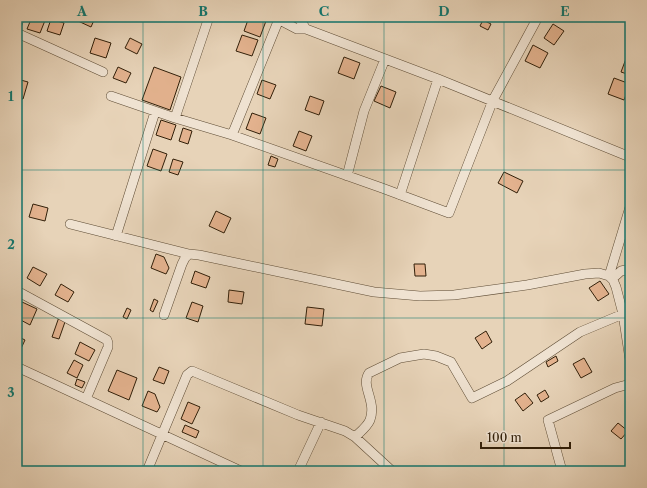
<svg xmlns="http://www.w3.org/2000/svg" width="647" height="488" font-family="'Libre Caslon Text',serif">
  <rect width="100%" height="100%" fill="#e7d3b8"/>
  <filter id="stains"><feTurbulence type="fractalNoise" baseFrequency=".005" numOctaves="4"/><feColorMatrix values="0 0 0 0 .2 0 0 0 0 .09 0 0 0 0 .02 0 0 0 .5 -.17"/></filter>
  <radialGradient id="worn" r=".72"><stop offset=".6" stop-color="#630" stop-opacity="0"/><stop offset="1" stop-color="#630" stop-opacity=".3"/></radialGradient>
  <path fill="#e3b28e" stroke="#311f09" d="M32 17 46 18 40 33 27 29Z
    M79 17H93L95 18 91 27 78 21Z
    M249 17H255L266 21 260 37 244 31Z
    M51 19 64 23 60 35 47 31Z
    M483 20 491 24 488 30 480 26Z
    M553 24 564 31 554 45 544 38Z
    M242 35 258 40 252 56 236 51Z
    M95 38 111 43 106 58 90 53Z
    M130 38 142 44 137 54 125 48Z
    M533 45 548 53 540 68 525 61Z
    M627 56 630 57V75L621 72Z
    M344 57 360 63 354 79 338 73Z
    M118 67 131 73 126 83 113 78Z
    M154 67 181 77 170 110 142 100Z
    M614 78 630 84 624 100 608 94Z
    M17 79 28 82 23 99 17 98Z
    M262 80 276 85 270 99 257 94Z
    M381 86 396 92 390 108 374 101Z
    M310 96 324 101 319 115 305 110Z
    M252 113 266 118 260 134 246 129Z
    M161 120 176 125 171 140 156 135Z
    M183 128 192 131 188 144 179 141Z
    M299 131 312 136 306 151 293 146Z
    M153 149 167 154 161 171 147 166Z
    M271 156 278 159 275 167 268 165Z
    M173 159 183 162 178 175 169 172Z
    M504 172 523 181 517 193 498 183Z
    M33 204 48 208 45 221 29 217Z
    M216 211 231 218 224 233 209 226Z
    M156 254 164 257 169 268 166 274 151 268Z
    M414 264H425L426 276H415Z
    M33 267 47 274 40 286 27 278Z
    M195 271 210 277 206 288 191 283Z
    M600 281 609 294 598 301 589 288Z
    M61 284 74 292 68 302 55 295Z
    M229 290 244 292 242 304 228 302Z
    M154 299 158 301 153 312 150 310Z
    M22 302 37 309 30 325 17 318V313Z
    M192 302 203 306 198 322 186 318Z
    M307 307 324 309 322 326 305 324Z
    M127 308 131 310 127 319 123 317Z
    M59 317 66 319 59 339 52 337Z
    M486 331 492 342 482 349 475 338Z
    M17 336 25 340 18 355H17Z
    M80 342 95 350 89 361 75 354Z
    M556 356 558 361 548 367 546 362Z
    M584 358 592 372 581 378 573 364Z
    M74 360 83 365 77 378 67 373Z
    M159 367 169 371 164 384 153 380Z
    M117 370 137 378 129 400 108 391Z
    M77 379 85 382 82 388 75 385Z
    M545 390 549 397 541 402 537 395Z
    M148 391 155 394 160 407 157 412 142 406Z
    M525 393 533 403 523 411 515 400Z
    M188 402 200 407 192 424 181 419Z
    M618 423 628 431 621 439 611 431Z
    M185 425 199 431 196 438 182 432Z"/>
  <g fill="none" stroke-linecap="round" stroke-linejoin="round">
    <defs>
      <path id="minor" d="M274 17 297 29H306L438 79 630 157
        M298 17 306 29
        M17 25 20 17
        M17 33 103 72
        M111 96 175 118 232 135 382 188 449 213 493 100 538 17
        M175 118 209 17
        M232 135 279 19
        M347 176 364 111 385 59
        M400 195 438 79
        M70 224 189 254
        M116 236 155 112
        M609 276 630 207
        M612 279 621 271 630 269
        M17 291 107 340 108 343V347L86 399
        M164 315 182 264 185 258 189 254 199 255 374 292 420 296 454 295 527 285 585 274 599 273 609 276 613 280 616 287 623 314 630 360
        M17 367 241 471
        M355 437C360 432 367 427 370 420 377 401 360 386 369 373L400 358 424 354 436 356 451 362 472 398 507 381 580 332 623 314
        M17 469 21 471
        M147 471 187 375 192 371 298 415 345 431 355 437 392 471
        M298 471 321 422
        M562 471 548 420 615 388 630 384"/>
    </defs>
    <use href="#minor" stroke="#5e4c35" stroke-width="10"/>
    <use href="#minor" stroke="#efe2d1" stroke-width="9"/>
  </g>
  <path fill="none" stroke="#0f766e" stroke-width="1" stroke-opacity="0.55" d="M143 17V471M263 17V471M384 17V471M504 17V471M17 170H630M17 318H630"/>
  <rect width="647" height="488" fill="none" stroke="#e7d3b8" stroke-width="44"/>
  <path d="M481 442v6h89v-6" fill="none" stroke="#311f09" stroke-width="2"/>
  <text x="487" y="442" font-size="12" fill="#311f09" stroke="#efe2d1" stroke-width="3" paint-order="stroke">100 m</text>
  <rect x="22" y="22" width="603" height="444" fill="none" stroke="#0f766e" stroke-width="1.5"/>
  <g font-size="13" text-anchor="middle" font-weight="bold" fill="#0f766e">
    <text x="82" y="16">A</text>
    <text x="203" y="16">B</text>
    <text x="324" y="16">C</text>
    <text x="444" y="16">D</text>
    <text x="565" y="16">E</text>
    <text x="11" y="101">1</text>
    <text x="11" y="249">2</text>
    <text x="11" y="397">3</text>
  </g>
  <rect width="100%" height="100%" filter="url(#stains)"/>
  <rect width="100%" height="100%" fill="url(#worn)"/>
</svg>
